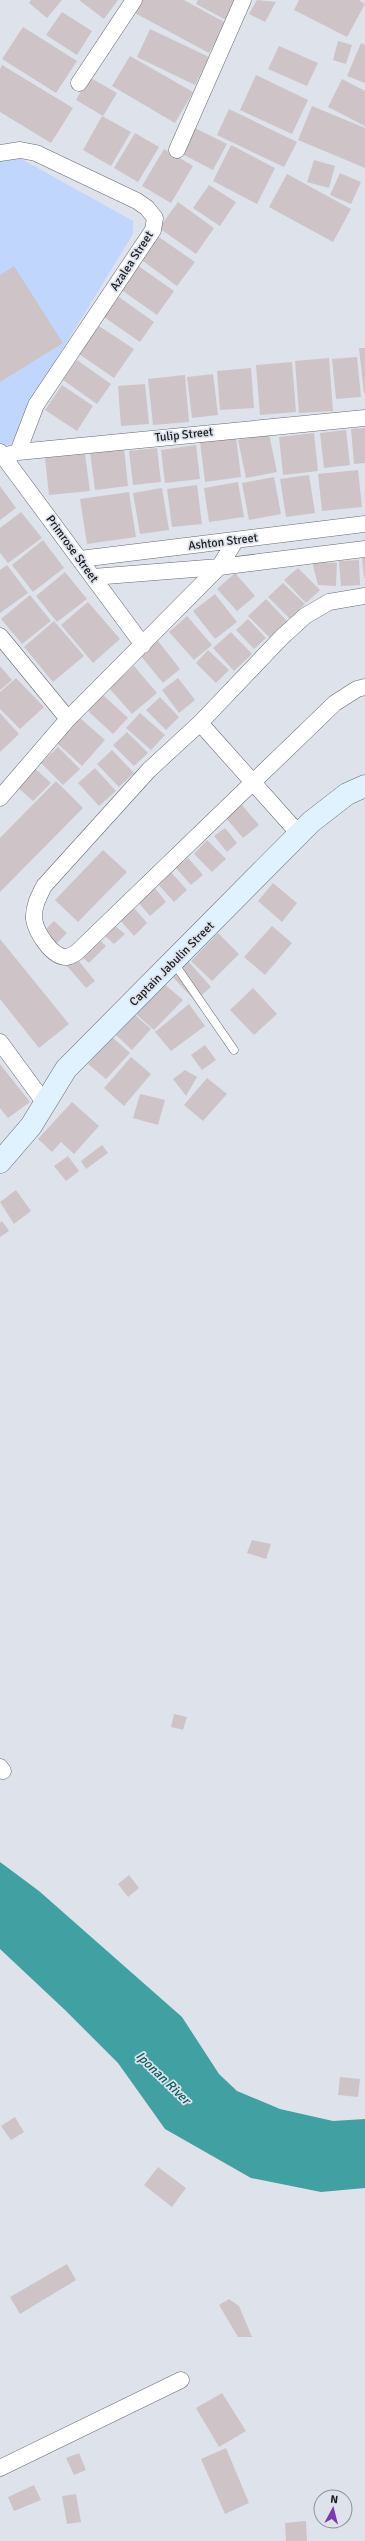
<svg xmlns="http://www.w3.org/2000/svg" width="365" height="2541" font-family="Signika,sans-serif">
  <rect width="100%" height="100%" fill="#dde2eb"/>
  <path fill="#c0d6fc" d="M16 156 133 221V234L32 399 15 443 3 446 0 443V160Z"/>
  <path fill="#41a1a2" d="M0 1862 39 1891 182 2017 219 2074 237 2091 280 2109 333 2121 365 2119V2188L321 2192 251 2178 165 2129 118 2063 65 2010 0 1949Z"/>
  <path fill="#cec4c8" d="M31 0H62L47 18 29 3Z
    M79 0H118L104 19Z
    M139 0H184L226 23 209 53 133 12Z
    M198 0H237L226 20 196 4Z
    M257 0 276 2 265 22 249 14Z
    M299 0H359L365 4 347 37 294 10Z
    M62 12 92 31 77 55 46 35Z
    M23 27 77 61 56 93 2 59Z
    M150 29 209 57 195 85 137 57Z
    M338 41 352 45 346 64 333 60Z
    M361 43 365 45V83L347 76Z
    M279 46 318 63 307 86 268 69Z
    M130 56 193 92 175 123 112 86Z
    M2 65 73 108 51 143 0 112V69Z
    M256 75 308 100 292 134 240 110Z
    M89 77 117 93 103 116 76 100Z
    M342 79 365 91V126L328 107Z
    M312 106 365 128V168L298 140Z
    M229 109 297 142 284 167 217 135Z
    M102 116 131 132 111 166 83 150Z
    M193 127 227 144 213 170 180 153Z
    M135 133 159 147 138 182 114 168Z
    M231 145 275 168 257 204 213 181Z
    M164 149 193 166 171 203 142 186Z
    M314 160 335 166 329 188 307 182Z
    M340 173 361 182 351 204 330 195Z
    M287 174 351 209 333 242 269 207Z
    M209 185 236 202 220 226 193 208Z
    M178 202 214 228 196 254 159 228Z
    M156 235 195 262 177 286 139 258Z
    M137 265 174 291 157 315 120 289Z
    M14 266 63 343 0 382V275Z
    M119 297 154 322 140 342 104 317Z
    M99 326 134 349 114 378 79 354Z
    M359 348H365V393H364Z
    M357 357 361 397 336 399 332 359Z
    M329 358 333 411 299 413 295 361Z
    M77 360 111 384 97 404 63 380Z
    M292 362 296 412 260 415 256 365Z
    M251 368 254 408 220 410 217 371Z
    M213 374 218 415 192 418 187 377Z
    M185 375 189 422 153 425 148 379Z
    M145 384 149 424 121 426 118 386Z
    M62 385 93 406 77 431 45 410Z
    M365 428V463L354 464 351 429Z
    M346 430 350 465 324 468 320 433Z
    M314 433 318 471 283 475 279 437Z
    M269 434 277 472 246 478 238 440Z
    M236 437 241 477 205 482 200 442Z
    M196 445 200 479 165 483 161 450Z
    M124 448 128 486 95 490 90 452Z
    M157 448 161 482 133 485 129 451Z
    M85 454 90 491 49 495 45 458Z
    M358 470 362 507 322 511 318 474Z
    M309 475 315 513 286 517 280 479Z
    M274 477 281 514 249 520 242 483Z
    M238 482 244 517 209 522 204 488Z
    M197 485 202 524 172 527 167 489Z
    M0 486 16 508 0 520Z
    M162 488 169 530 140 534 133 493Z
    M129 492 136 537 87 544 80 499Z
    M21 512 42 538 8 563 0 553V528Z
    M43 540 64 568 33 592 12 565Z
    M362 558H365V578H364Z
    M359 560 360 585 341 586 339 561Z
    M312 562 337 563 336 586 318 585Z
    M7 565 28 593 0 613V570Z
    M298 568 320 590 306 603 284 580Z
    M65 572 87 599 57 622 36 596Z
    M235 573 255 596 237 611 217 589Z
    M283 583 305 604 290 619 268 597Z
    M215 594 237 622 215 639 193 611Z
    M30 595 51 621 22 644 1 619Z
    M266 599 288 622 271 639 248 616Z
    M88 602 120 639 93 663 61 625Z
    M187 616 212 645 194 660 169 632Z
    M248 619 266 638 254 649 236 630Z
    M54 621 84 656 53 682 24 647Z
    M231 632 252 654 234 671 213 648Z
    M158 641 180 669 163 683 140 655Z
    M208 650 229 670 216 683 196 663Z
    M0 666 12 680 0 690Z
    M134 666 157 693 132 714 109 688Z
    M16 678 44 707 20 729 0 709V692Z
    M178 678 195 700 179 713 162 690Z
    M103 695 128 718 113 734 88 711Z
    M160 697 179 717 166 730 146 710Z
    M0 713 19 734 0 752Z
    M140 713 165 735 151 750 126 728Z
    M80 718 105 740 82 766 57 743Z
    M127 732 148 753 134 766 113 745Z
    M58 747 80 769 63 785 41 763Z
    M112 750 134 773 119 787 97 764Z
    M31 765 51 783 33 801 14 784Z
    M95 768 116 791 99 806 78 783Z
    M56 781 83 808 0 892V838Z
    M242 805 259 825 243 838 226 818Z
    M225 828 237 843 227 852 214 836Z
    M207 840 226 859 212 872 194 854Z
    M103 850 127 872 78 922 55 900Z
    M188 858 203 875 191 885 176 868Z
    M171 872 187 890 174 902 157 883Z
    M273 883 297 903 282 922 258 901Z
    M155 888 166 902 150 916 138 902Z
    M134 908 147 923 134 936 120 920Z
    M54 921 67 933 56 944 43 932Z
    M115 926 125 934 114 944 104 935Z
    M272 926 292 943 265 975 244 957Z
    M218 933 239 954 212 981 191 961Z
    M0 939 69 1024 39 1048 0 999Z
    M101 941 106 946 89 963 83 958Z
    M78 960 95 981 86 988 66 965Z
    M188 961 211 987 195 1001 172 976Z
    M162 982 183 1000 154 1030 135 1013Z
    M253 988 277 1014 254 1035 230 1010Z
    M189 1004 205 1026 171 1051 155 1032Z
    M135 1015 151 1029 132 1050 116 1035Z
    M112 1037 130 1053 106 1079 88 1064Z
    M205 1045 216 1060 202 1070 191 1055Z
    M131 1057 151 1074 124 1106 104 1088Z
    M0 1064 30 1102 8 1118 0 1108Z
    M185 1070 197 1077 186 1096 173 1079Z
    M207 1078 227 1094 203 1121 184 1105Z
    M140 1094 165 1100 158 1125 133 1118Z
    M72 1102 99 1126 74 1154 61 1142 52 1152 38 1139Z
    M102 1145 108 1153 86 1169 81 1161Z
    M68 1156 79 1171 66 1181 54 1166Z
    M16 1190 31 1211 14 1224 0 1202Z
    M2 1221 9 1231 0 1237V1223Z
    M252 1540 271 1544 266 1559 247 1553Z
    M174 1714 187 1717 183 1730 171 1727Z
    M129 1875 139 1888 128 1897 118 1884Z
    M340 2077 360 2079 358 2097 338 2095Z
    M15 2117 24 2132 11 2140 1 2126Z
    M158 2167 186 2188 172 2207 144 2185Z
    M67 2264 76 2280 20 2314 10 2297Z
    M229 2299 239 2306 252 2337H238L219 2305Z
    M222 2393 246 2431 219 2447 196 2408Z
    M226 2448 249 2503 225 2514 201 2459Z
    M79 2453 86 2470 74 2475 66 2458Z
    M34 2485 41 2500 14 2511 8 2497Z
    M76 2494 81 2522 67 2524 62 2496Z
    M306 2521 307 2541H286L285 2523Z"/>
  <g fill="none" stroke-linecap="round" stroke-linejoin="round">
    <defs>
      <path id="lane" d="M174 963 234 1050"/>
      <path id="street" d="M79 83 134 0
        M177 150 243 0
        M0 153 20 150 36 153 137 201 147 208 155 218 153 230 36 405 18 452
        M0 452 143 645
        M3 456 18 452 365 418
        M80 559 365 524
        M93 577 219 567 365 549
        M365 596 329 602 305 616 281 638 200 723 149 770 44 886C39 896 33 907 34 919 36 932 52 958 67 957 70 956 74 954 76 953L335 703 357 689 365 687
        M0 636 68 719
        M200 723 300 835
        M0 798 68 719 219 567 236 540
        M0 1042 44 1102
        M0 1767 3 1771
        M0 2468 181 2380"/>
      <path id="secondary" d="M0 1162 31 1126 66 1069 311 822 347 794 365 786"/>
    </defs>
    <use href="#lane" stroke="#656a71" stroke-width="9"/>
    <use href="#street" stroke="#656a71" stroke-width="17"/>
    <use href="#secondary" stroke="#656a71" stroke-width="23"/>
    <use href="#lane" stroke="#fff" stroke-width="8"/>
    <use href="#street" stroke="#fff" stroke-width="16"/>
    <use href="#secondary" stroke="#dff2fe" stroke-width="22"/>
  </g>
  <g text-anchor="middle" dominant-baseline="central" stroke-width="3.5" stroke-linejoin="round" paint-order="stroke">
    <g font-size="12" fill="#181a1d" stroke="#dde2eb">
      <text transform="translate(132 261) rotate(-57)">Azalea Street</text>
      <text transform="translate(184 435) rotate(-6)">Tulip Street</text>
      <text transform="translate(223 542) rotate(-7)">Ashton Street</text>
      <text transform="translate(72 549) rotate(54)">Primrose Street</text>
      <text transform="translate(172 964) rotate(-45)">Captain Jabulin Street</text>
    </g>
    <g font-size="13" font-style="italic" fill="#065b5c" stroke="#dde2eb">
      <text transform="translate(163 2078) rotate(44)">Iponan River</text>
    </g>
  </g>
  <g transform="translate(333 2509) rotate(7)"><circle r="19" fill="#dde2eb" stroke="#8e9299"/>
  <path d="M0-3L7 15L0 10L-7 15Z" fill="#7b3aaf"/>
  <text y="-6" font-size="11" font-weight="bold" text-anchor="middle" fill="#181a1d">N</text>
  </g>
</svg>
